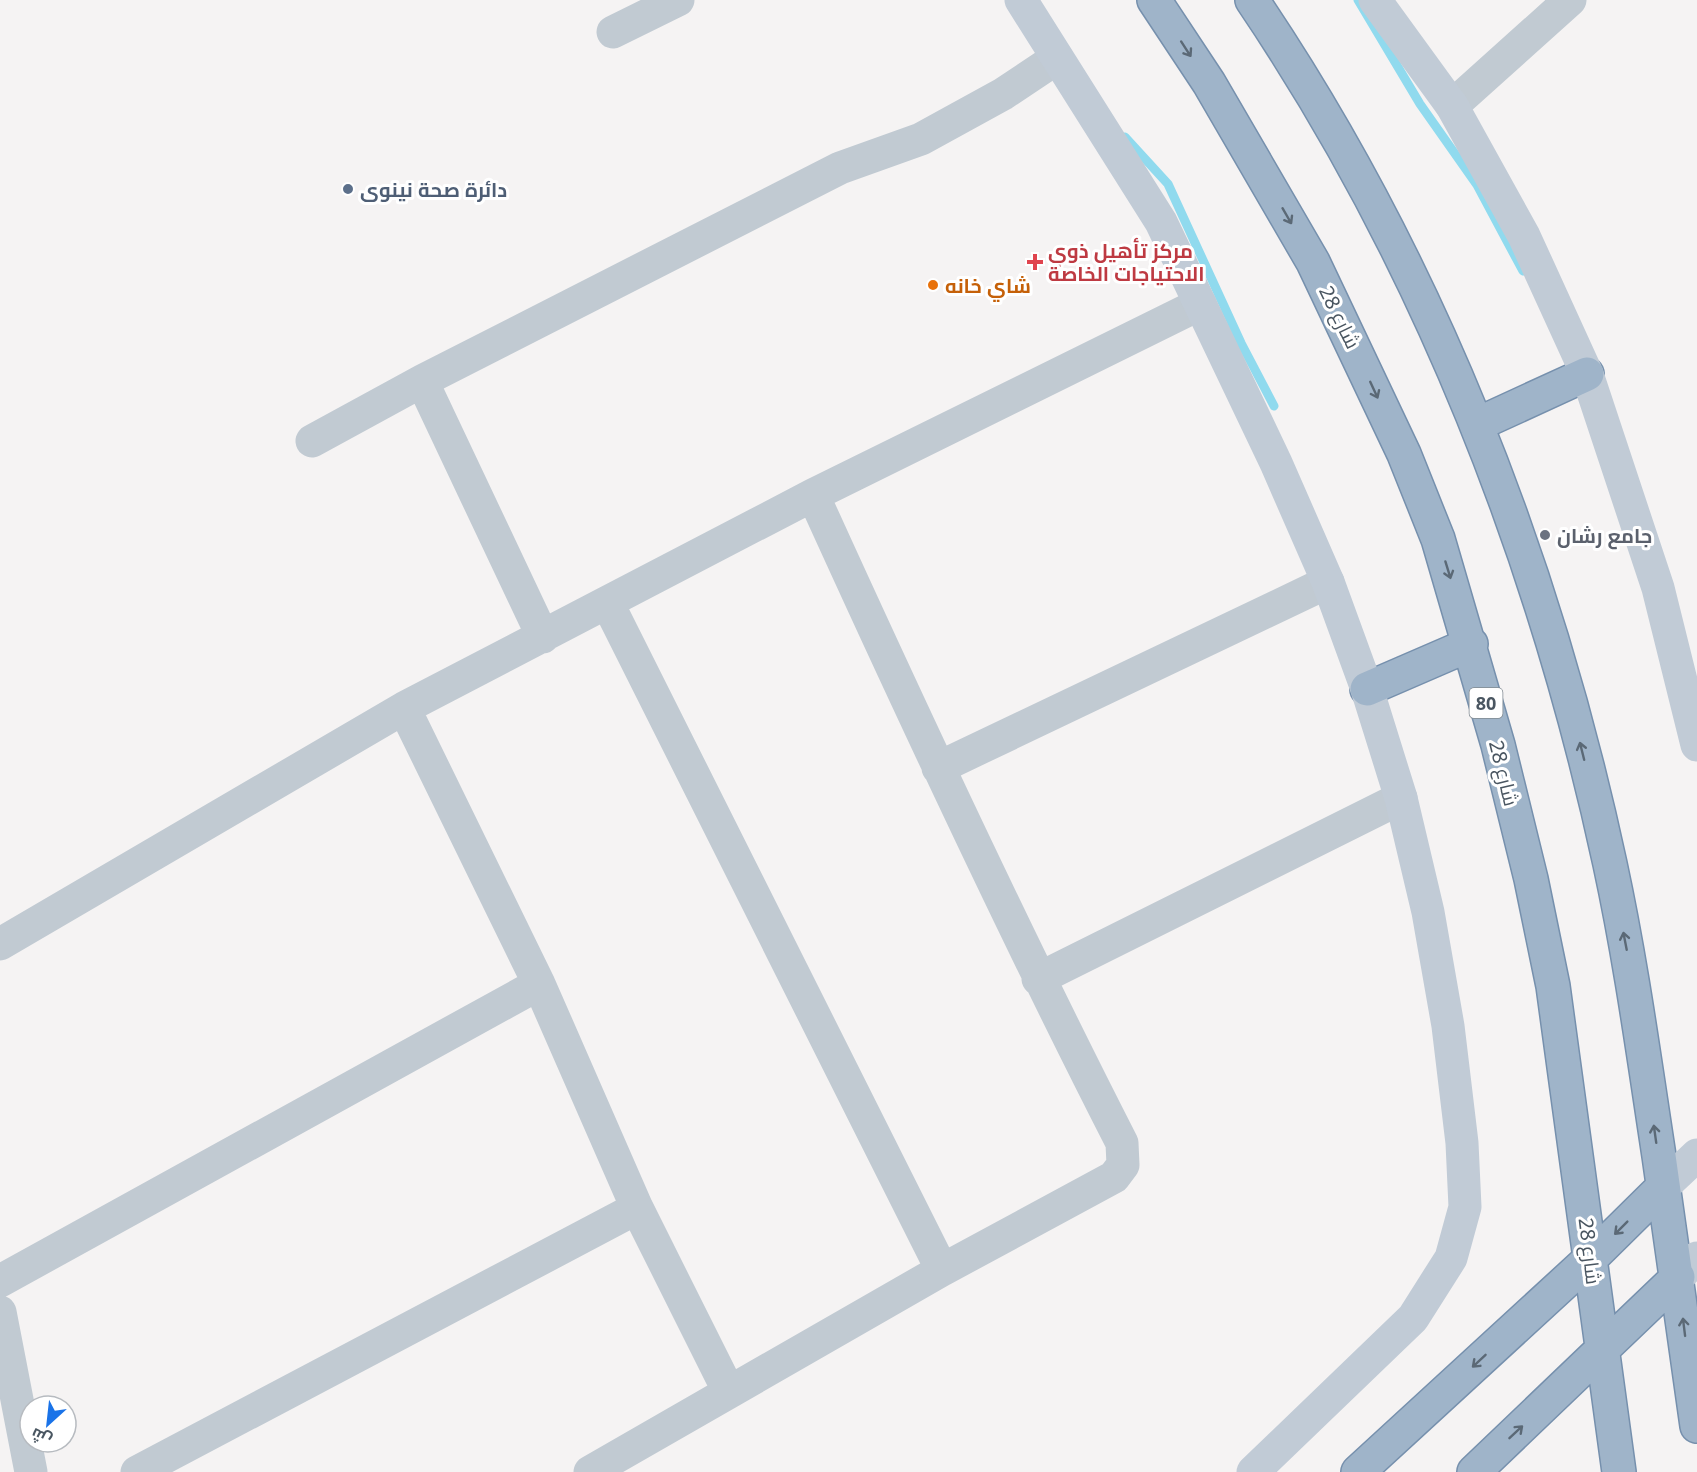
<svg xmlns="http://www.w3.org/2000/svg" width="1697" height="1472" font-family="'Noto Sans',Cairo,sans-serif">
  <rect width="100%" height="100%" fill="#f5f3f3"/>
  <g fill="none" stroke-linecap="round" stroke-linejoin="round">
    <path stroke="#90daee" stroke-width="9" d="M1358 0 1420 104 1477 185 1523 271
      M1125 137 1168 184 1241 343 1274 406"/>
    <defs>
      <path id="trunk" d="M1154 0 1209 83 1313 262 1404 454 1438 539 1498 745 1531 879 1553 986 1619 1472
        M1252 0C1428 260 1544 558 1610 864 1631 961 1644 1058 1659 1156 1672 1246 1685 1336 1697 1426
        M1478 424 1587 374
        M1367 689 1471 644
        M1358 1472 1591 1258 1663 1187
        M1474 1472 1678 1277"/>
    </defs>
    <use href="#trunk" stroke="#7690ad" stroke-width="36"/>
    <path stroke="#c1cad2" stroke-width="33" d="M613 32 678 0
      M1452 106 1570 0
      M422 381 543 637
      M312 441 422 381 840 168 921 139 1003 94 1057 58
      M608 604 942 1270
      M404 708 539 984 637 1208 729 1392
      M938 768 1328 582
      M0 944 404 708 813 495 1200 304
      M1038 979 1401 798
      M0 1281 539 984
      M0 1312 31 1472
      M137 1472 637 1208
      M590 1472 942 1270 1114 1177 1123 1165 1122 1143C1013 930 912 713 813 495"/>
    <path stroke="#c1cbd6" stroke-width="33" d="M1021 0 1161 222 1276 463 1328 582 1367 689 1401 798 1428 912 1448 1026 1462 1143 1465 1207 1451 1258 1413 1318 1253 1472
      M1375 0 1452 106 1524 236 1587 374 1658 588 1697 745
      M1663 1187 1697 1155
      M1678 1277 1697 1258"/>
    <use href="#trunk" stroke="#9fb4c9" stroke-width="33"/>
  </g>
  <defs><path id="oneway-shaft" d="M-6 0H5M1.5-3L5.5 0L1.5 3" fill="none" stroke-width="1.6" stroke-linecap="round" stroke-linejoin="round" transform="scale(1.5)"/></defs>
  <g stroke="#5b6976">
    <use href="#oneway-shaft" transform="translate(1186 49) rotate(57)"/>
    <use href="#oneway-shaft" transform="translate(1287 216) rotate(60)"/>
    <use href="#oneway-shaft" transform="translate(1374 390) rotate(65)"/>
    <use href="#oneway-shaft" transform="translate(1448 570) rotate(73)"/>
    <use href="#oneway-shaft" transform="translate(1582 751) rotate(-104)"/>
    <use href="#oneway-shaft" transform="translate(1625 941) rotate(-101)"/>
    <use href="#oneway-shaft" transform="translate(1655 1134) rotate(-98)"/>
    <use href="#oneway-shaft" transform="translate(1621 1228) rotate(135)"/>
    <use href="#oneway-shaft" transform="translate(1684 1327) rotate(-97)"/>
    <use href="#oneway-shaft" transform="translate(1479 1361) rotate(137)"/>
    <use href="#oneway-shaft" transform="translate(1516 1432) rotate(-43)"/>
  </g>
  <circle fill="#5c6f8a" stroke="#fff" stroke-width="2" cx="348" cy="189" r="6"/>
  <path fill="#e0444e" stroke="#fff" stroke-width="2" d="M1032 253h6v6h6v6h-6v6h-6v-6h-6v-6h6z"/>
  <circle fill="#e8710a" stroke="#fff" stroke-width="2" cx="933" cy="285" r="6"/>
  <circle fill="#6b7280" stroke="#fff" stroke-width="2" cx="1545" cy="535" r="6"/>
  <g text-anchor="middle" dominant-baseline="central" stroke-width="6" stroke-linejoin="round" paint-order="stroke">
    <rect fill="#fff" stroke="#808990" stroke-width="1.5" x="1469.5" y="688" width="33" height="30" rx="4.5"/>
    <g font-size="18" font-weight="bold" fill="#4a5661">
      <text x="1486" y="703">80</text>
    </g>
    <g font-size="20" font-weight="bold" fill="#4e5e75" stroke="#fff" text-anchor="start">
      <text x="360" y="189">دائرة صحة نينوى</text>
    </g>
    <g font-size="20" font-weight="bold" fill="#be3a42" stroke="#fff" text-anchor="start">
      <text x="1048" y="250">مركز تأهيل ذوي<tspan x="1048" dy="23">الاحتياجات الخاصة</tspan></text>
    </g>
    <g font-size="20" font-weight="bold" fill="#c56008" stroke="#fff" text-anchor="start">
      <text x="945" y="285">شاي خانه</text>
    </g>
    <g font-size="20" fill="#4a5661" stroke="#fff">
      <text transform="translate(1340 317) rotate(64)">شارع 28</text>
      <text transform="translate(1504 773) rotate(76)">شارع 28</text>
      <text transform="translate(1590 1251) rotate(83)">شارع 28</text>
    </g>
    <g font-size="20" font-weight="bold" fill="#5b616d" stroke="#fff" text-anchor="start">
      <text x="1557" y="535">جامع رشان</text>
    </g>
  </g>
  <g transform="translate(48 1424) rotate(207)"><circle r="28" fill="#ffffff" stroke="#b7bbc0" stroke-width="1.5"/>
  <path d="M0-4.5L10 22L0 15L-10 22Z" fill="#1a73e8"/>
  <text y="-9" font-size="16" font-weight="bold" text-anchor="middle" fill="#4a5661">ش</text>
  </g>
</svg>
